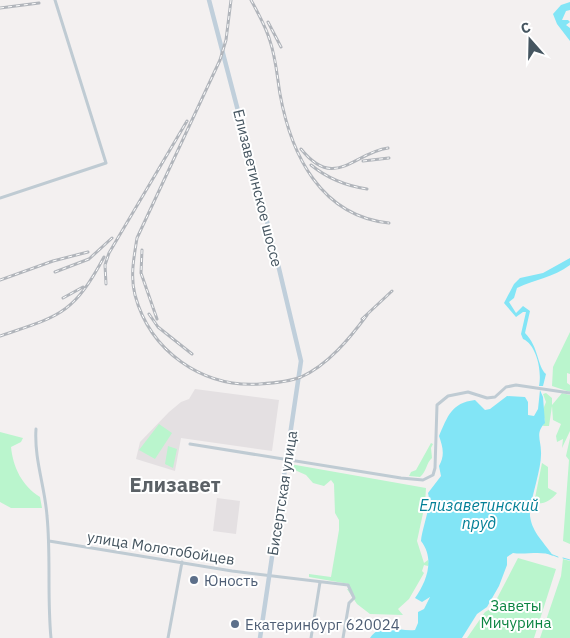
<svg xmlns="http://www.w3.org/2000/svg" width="570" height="638" font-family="'IBM Plex Sans',sans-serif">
  <rect width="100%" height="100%" fill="#f3f0f0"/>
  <path fill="#e4e0e2" d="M195 389 279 400 272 451 181 438 175 471 136 459 140 442 169 412 181 402 189 399Z
    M217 498 240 501 236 534 213 531Z"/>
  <path fill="#baf5cd" d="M570 332V374L567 373V383L570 385V392L552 386 553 367Z
    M546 393 552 398V405L562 393 570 395V431L562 448 563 439 557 442 556 436 561 424 553 420 552 406 549 426H543L545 420 542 412 546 402 543 394Z
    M159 424 172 433 155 459 139 450Z
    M0 432 23 438 21 442 11 447C13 467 22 486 40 497L42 508H11L0 502Z
    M570 438V544L563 541 569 460 566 456Z
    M431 443 433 444 431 448 432 458C426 463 427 471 420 477L409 476 411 472 416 470Z
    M168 446 177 449 173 468 165 464Z
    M542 463 548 467V488L557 493C551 500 544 505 534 503Z
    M290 464 426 488 425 504 417 541 424 563 428 560 429 564 428 566 424 565 422 571 424 573 409 599 398 609 403 615 370 614 357 604 347 589H349V584L309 577V574L331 577 339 530V520L335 513 334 484 331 480 324 486 313 483 306 475 288 467Z
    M518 558 556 569 534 638H467L485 612 492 608Z
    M563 559 570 561V638H540L561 576Z"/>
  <path fill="#82e5f6" d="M570 2V10L566 11 562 20H568L570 22 566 25 570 28V41L557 24 553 14 561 5Z
    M570 258V265C553 278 535 279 517 288L514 298 509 302 516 313 523 306 530 311 525 333C539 347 537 366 546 374L543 386H539C542 372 537 345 523 339L521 334 526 312H523L516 317 504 303 514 284 520 278 543 273Z
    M540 390 543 397 545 423C535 433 541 440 541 452 542 470 529 501 530 516 532 533 545 543 553 556 542 550 526 555 513 553L507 557V565L499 586 487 607 477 614 462 638H370C382 620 399 632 415 630L418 623V612L424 609 430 597 422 602 415 598C427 581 435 559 421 541 422 527 432 506 428 493L441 476 439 466C445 456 443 447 439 436 448 416 451 403 475 400L485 410 490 409 507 396 525 397 528 402V415L534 416 538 409Z"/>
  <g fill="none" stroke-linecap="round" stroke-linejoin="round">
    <path stroke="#82e5f6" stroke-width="1" d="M545 552 558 557
      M563 558 570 560"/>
    <path stroke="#bfcbd3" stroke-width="3" d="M0 198 106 163 55 0
      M36 429C34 459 45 487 47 516 51 556 47 597 51 638
      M190 444 401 478 423 480 433 475 435 468 437 405 448 396 468 392 487 398 495 397 506 387 516 385 570 393
      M49 541 232 571 348 585 354 598 349 603 343 638
      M168 638 182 562
      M311 638 320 582"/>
    <path stroke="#c0cfdb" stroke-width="4.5" d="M209 0 276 256 301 361 260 638"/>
    <defs>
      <path id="rail" d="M231 0 226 40 220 60 137 238C134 257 130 276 135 295 150 351 202 388 260 384 274 383 288 382 301 377 328 365 350 338 367 315
        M251 0C258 13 266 27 270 41 276 59 277 76 280 94 291 155 321 216 389 223
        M0 8 39 3
        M268 22 281 47
        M301 149C335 191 353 153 388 148
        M363 161 389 158
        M311 165C327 178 347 186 367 189
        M142 250 141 273 157 319
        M55 272 89 259 112 238
        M0 280 53 261 88 252
        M106 284 105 265 109 253 187 121
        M63 298 83 287
        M149 314 158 327 192 354
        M362 319 392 291
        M0 336C59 316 73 315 104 257"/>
    </defs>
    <use href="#rail" stroke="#b1b5bb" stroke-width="3"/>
    <use href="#rail" stroke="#fff" stroke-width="1" stroke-dasharray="4" stroke-linecap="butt"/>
  </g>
  <g fill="#5c6f8a" stroke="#fff" stroke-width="2">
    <circle cx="194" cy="580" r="5"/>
    <circle cx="235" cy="624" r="5"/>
  </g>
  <g text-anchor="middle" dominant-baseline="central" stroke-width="4" stroke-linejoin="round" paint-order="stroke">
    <g font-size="15" fill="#455560" stroke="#fff">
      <text transform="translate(258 188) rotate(76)">Елизаветинское шоссе</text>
      <text transform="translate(282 493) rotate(-81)">Бисертская улица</text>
      <text transform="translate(161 548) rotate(9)">улица Молотобойцев</text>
    </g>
    <g font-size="15" fill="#4e5e75" stroke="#fff" text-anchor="start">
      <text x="204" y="580">Юность</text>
      <text x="245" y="624">Екатеринбург 620024</text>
    </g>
    <g font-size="15" fill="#0c8542" stroke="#fff">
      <text x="516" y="605">Заветы<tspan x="516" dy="17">Мичурина</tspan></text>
    </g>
    <g font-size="16" font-style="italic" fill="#038097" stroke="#fff">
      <text x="479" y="505">Елизаветинский<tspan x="479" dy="18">пруд</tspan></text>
    </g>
    <g font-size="20" font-weight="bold" fill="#5b6166" stroke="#fff">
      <text x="175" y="484">Елизавет</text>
    </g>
  </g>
  <g transform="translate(530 40) rotate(340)" stroke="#ffffff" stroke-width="4" paint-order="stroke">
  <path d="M0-4L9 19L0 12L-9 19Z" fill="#455560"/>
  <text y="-8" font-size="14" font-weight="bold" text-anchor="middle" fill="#455560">С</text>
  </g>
</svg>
